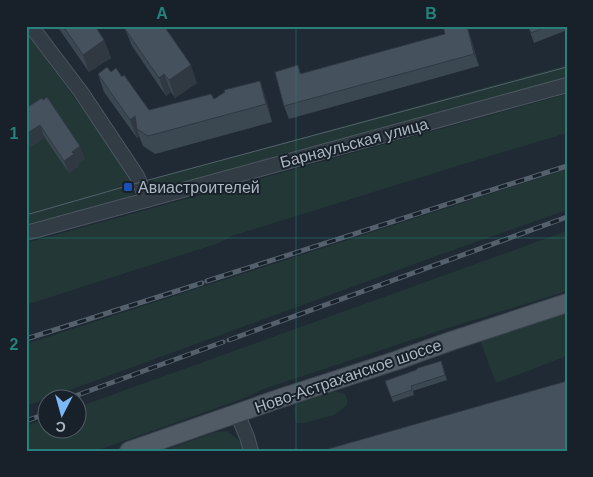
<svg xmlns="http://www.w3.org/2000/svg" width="593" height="477" font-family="Arial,sans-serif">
  <rect width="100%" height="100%" fill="#1f2a34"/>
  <path fill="#223736" d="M26 31 132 178 134 185V192L130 197 26 225Z
    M567 65V78L164 188 158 185 151 179Z
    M567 94V133L467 163 232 236 219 243 26 305V243Z
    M567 169V210L442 254 26 406V344Z
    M567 231V291L442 330 261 390 250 396 96 451H26V426L47 418 48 430H78V407Z
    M567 312V356L496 383 480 340Z
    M331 392C342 392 349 393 347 405L334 415 304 423H296L294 410 297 403Z
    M227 431 239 440 245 451H162L216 432Z"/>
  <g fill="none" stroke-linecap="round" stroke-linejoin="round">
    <defs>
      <path id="minor" d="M31 26 81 92 137 176 147 200
        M26 233 567 85
        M237 413 247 437 251 451"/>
      <path id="major" d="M129 451 281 398 395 361 451 341 567 303"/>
    </defs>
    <use href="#minor" stroke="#4d5760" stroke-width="16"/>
    <use href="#major" stroke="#3c454e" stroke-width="20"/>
    <use href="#minor" stroke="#323c45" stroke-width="14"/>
    <use href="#major" stroke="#505b65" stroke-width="18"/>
    <path stroke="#54606c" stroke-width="1" d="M26 215 141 182 567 67"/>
    <defs>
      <path id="rail" d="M207 281 567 166
        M26 339 202 283
        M229 340 567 217
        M64 400 223 342
        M26 421 48 413"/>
    </defs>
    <use href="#rail" stroke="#54606c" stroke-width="5"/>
    <use href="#rail" stroke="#182129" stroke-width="3" stroke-dasharray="9" stroke-linecap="butt"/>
  </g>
  <path fill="#3b4751" d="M57 26H95L104 40 111 58 89 72Z
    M528 26H567V30L534 43Z
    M125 29 197 83 175 98 171 92 166 96 132 46Z
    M469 32 479 66 289 119 284 106 298 65 301 74Z
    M111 72 122 77 149 110 214 99H266L272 122 155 154 143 146 139 136 137 138 104 92 98 74Z
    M26 108 85 159 78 164 79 166 69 173 45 138Z
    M441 361 447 380 413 391 414 395 393 402 391 397Z"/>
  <path fill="#303942" d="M467 26 469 32 479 66 474 54Z
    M104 40 111 58 89 72 83 55Z
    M191 65 197 83 175 98 169 80Z
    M164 74 171 92 166 96 159 78Z
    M260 81 266 99 272 122 266 104Z
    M135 116 137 129 139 136 137 138 130 120Z
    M40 125 45 138 26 150V134Z
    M80 146 85 159 78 164 79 166 69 173 64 161 72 152Z"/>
  <path fill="#45525e" stroke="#303942" d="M63 26H95L104 40 83 55Z
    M129 26H164L191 65 169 80 164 74 159 78 125 29Z
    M443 26H467L474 54 284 106 275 72 298 65 300 74 445 34Z
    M528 26H548L531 33Z
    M107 67 111 72 116 68 122 77 124 75 149 110 211 94 214 99 225 92 224 90 260 81 266 104 148 136 137 129 135 116 130 120 98 74Z
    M47 97 80 146 72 152 74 154 64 161 40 125 26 134V108L42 98 43 100Z
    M441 361 445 375 411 386 412 390 391 397 385 381 416 370 418 368Z
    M567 381V451H321Z"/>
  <path fill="none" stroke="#27807b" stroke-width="1" stroke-opacity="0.55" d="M296 26V451M26 238H567"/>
  <rect fill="#1a4fb4" stroke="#182129" stroke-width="2" x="123" y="182" width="10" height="10" rx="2.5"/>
  <g text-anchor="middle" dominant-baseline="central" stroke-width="4" stroke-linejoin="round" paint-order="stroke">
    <g font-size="16" fill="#acb7c3" stroke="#182129">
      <text transform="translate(354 143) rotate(-15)">Барнаульская улица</text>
      <text transform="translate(348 376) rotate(-19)">Ново-Астраханское шоссе</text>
    </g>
    <g font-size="16" fill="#acb7c3" stroke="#182129" text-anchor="start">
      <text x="138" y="187">Авиастроителей</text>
    </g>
  </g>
  <rect width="593" height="477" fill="none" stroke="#182129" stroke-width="55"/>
  <g transform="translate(62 414) rotate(186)"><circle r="24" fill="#182129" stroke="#535d67"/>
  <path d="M0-4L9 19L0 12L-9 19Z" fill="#7db8f6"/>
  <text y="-8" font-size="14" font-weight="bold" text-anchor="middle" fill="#acb7c3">С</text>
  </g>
  <rect x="28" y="28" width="538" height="422" fill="none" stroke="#27807b" stroke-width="2"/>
  <g font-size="16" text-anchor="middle" font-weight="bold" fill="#27807b">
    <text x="162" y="19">A</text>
    <text x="431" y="19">B</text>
    <text x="14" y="139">1</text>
    <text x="14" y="350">2</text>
  </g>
</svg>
